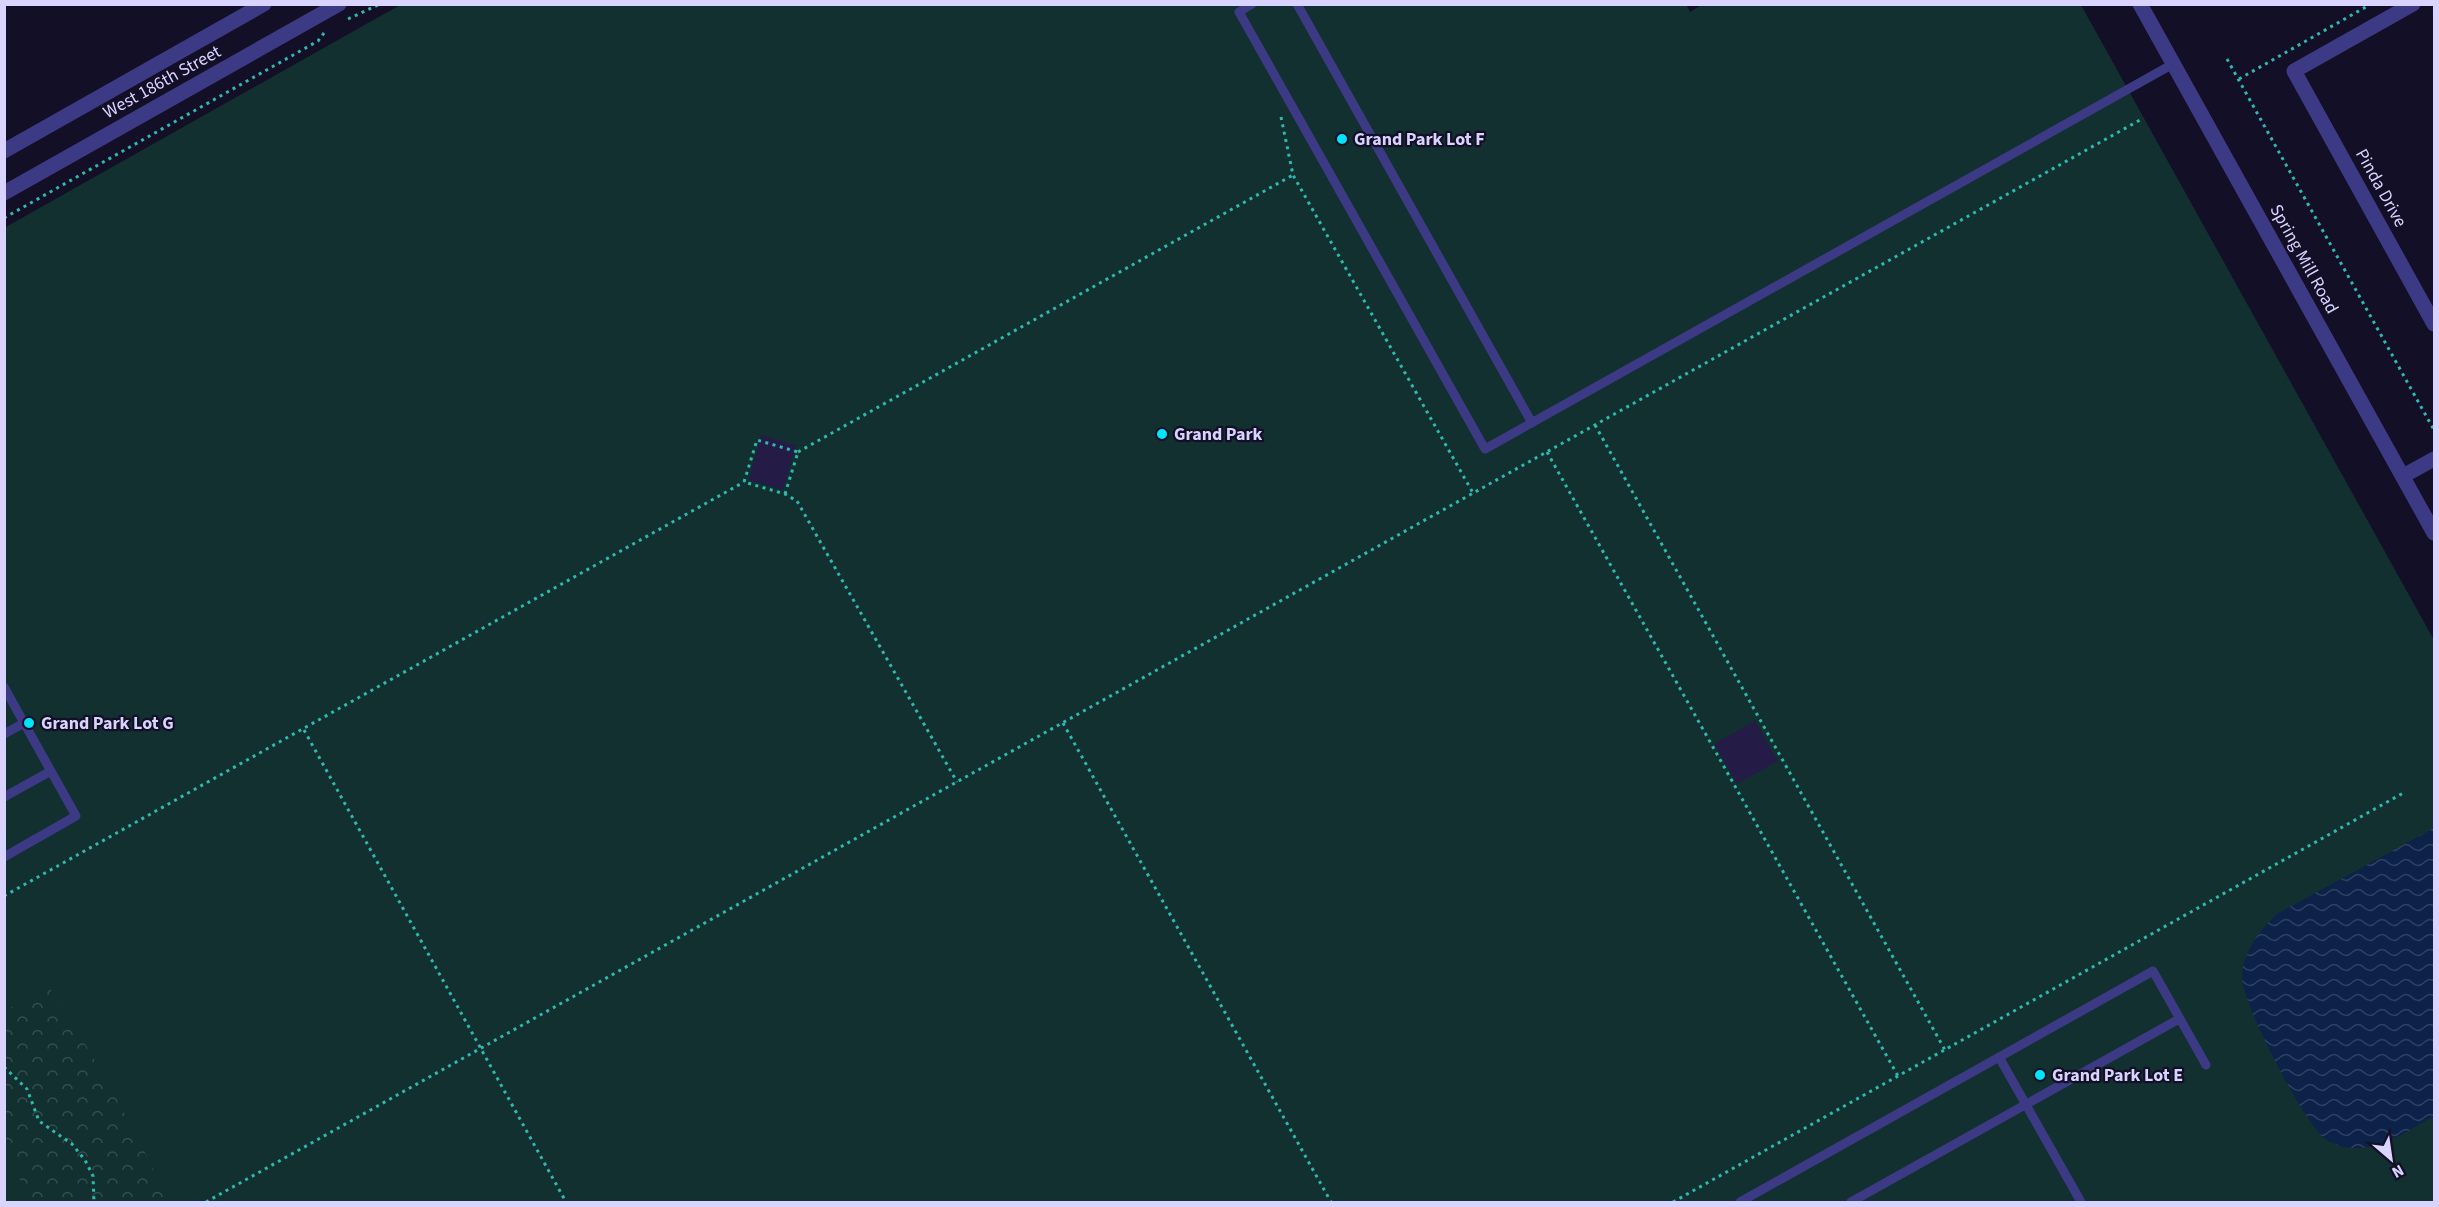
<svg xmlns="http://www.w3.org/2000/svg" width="2439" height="1207" font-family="'Source Sans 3',sans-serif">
  <defs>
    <pattern id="forest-crowns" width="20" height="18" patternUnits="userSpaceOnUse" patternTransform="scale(1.5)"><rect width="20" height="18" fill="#12302f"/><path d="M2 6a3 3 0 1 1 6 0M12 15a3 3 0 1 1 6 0" fill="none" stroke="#344d4e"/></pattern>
    <pattern id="water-waves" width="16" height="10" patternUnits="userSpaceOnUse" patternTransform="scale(1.5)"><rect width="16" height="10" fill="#0c2248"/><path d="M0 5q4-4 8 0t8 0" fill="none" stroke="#2f4163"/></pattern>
  </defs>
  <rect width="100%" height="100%" fill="#130f26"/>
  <path fill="#12302f" d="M1686 4 1690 12 1703 4 2081 5 2434 640V1202H5L4 228 400 5Z"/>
  <path fill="url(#forest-crowns)" d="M49 987C95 1055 133 1127 169 1201L166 1202H32L5 1153V1011Z"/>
  <path fill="url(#water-waves)" d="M2434 828V1116C2406 1132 2371 1157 2337 1145 2333 1143 2327 1141 2324 1138 2303 1121 2241 1002 2242 976 2244 950 2259 931 2277 914Z"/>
  <path fill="#241b47" d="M761 435 796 445 783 490 749 480Z
    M1755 721 1778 761 1737 784 1714 744Z"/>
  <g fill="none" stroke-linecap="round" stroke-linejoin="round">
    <path stroke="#2fb8b0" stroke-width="3" stroke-dasharray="3 4.5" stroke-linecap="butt" d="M348 19 380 4
      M2227 59 2434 430
      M2239 79 2371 4
      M1281 117 1293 175 1473 493
      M4 218 318 41 324 33
      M1595 425 1945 1050
      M798 452 1293 175
      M1547 452 1898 1076
      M785 494 798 452 757 440 744 482 785 494 797 501 957 782
      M1063 723 1331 1202
      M304 730 566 1202
      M4 896 744 482
      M4 1067 27 1089 39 1121 72 1144 85 1160 93 1176 94 1202
      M206 1202 2140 120
      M1673 1202 2405 792"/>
    <path stroke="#3d3a85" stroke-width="9" d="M1252 4 1239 12 1485 449 2173 64
      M1297 4 1532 423
      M4 687 76 816 4 857
      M4 734 24 723
      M4 797 51 771
      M1999 1057 2081 1202
      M1740 1202 2153 971 2206 1065
      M1851 1202 2179 1019"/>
    <path stroke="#3d3a85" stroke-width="15" d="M2413 4 2294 71 2434 324
      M2403 476 2434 459"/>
    <path stroke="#3d3a85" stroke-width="15" d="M2140 4 2434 533
      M4 151 264 4
      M4 193 339 4"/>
  </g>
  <g fill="#00e5ff" stroke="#130f26" stroke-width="2">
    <circle cx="1342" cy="139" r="6"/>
    <circle cx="1162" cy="434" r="6"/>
    <circle cx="29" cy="723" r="6"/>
    <circle cx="2040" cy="1075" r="6"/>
  </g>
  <g text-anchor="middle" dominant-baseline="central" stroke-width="4.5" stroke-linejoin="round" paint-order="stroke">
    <g font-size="18" fill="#d9d4ff" stroke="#130f26">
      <text transform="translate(162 82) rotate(-29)">West 186th Street</text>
      <text transform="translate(2381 188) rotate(61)">Pinda Drive</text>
      <text transform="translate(2304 259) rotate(61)">Spring Mill Road</text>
    </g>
    <g font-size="18" font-weight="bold" fill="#d9d4ff" stroke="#130f26" text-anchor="start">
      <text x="1354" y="139">Grand Park Lot F</text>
      <text x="1174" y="434">Grand Park</text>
      <text x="41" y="723">Grand Park Lot G</text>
      <text x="2052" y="1075">Grand Park Lot E</text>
    </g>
  </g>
  <rect width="2439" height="1207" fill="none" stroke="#d9d4ff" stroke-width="12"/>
  <g transform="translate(2391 1159) rotate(151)" stroke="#130f26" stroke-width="4.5" paint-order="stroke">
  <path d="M0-4.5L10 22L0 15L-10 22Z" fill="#d9d4ff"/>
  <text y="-9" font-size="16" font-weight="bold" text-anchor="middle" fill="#d9d4ff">N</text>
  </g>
</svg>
